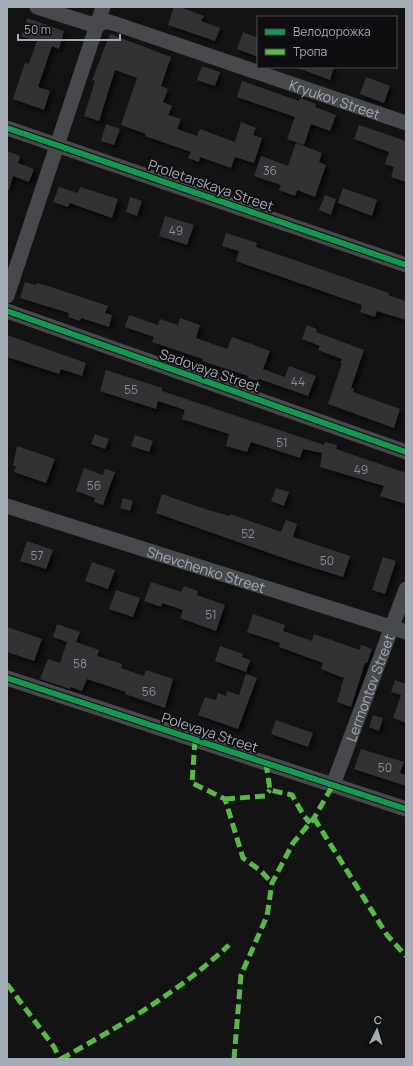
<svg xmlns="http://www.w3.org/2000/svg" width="413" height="1066" font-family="Manrope,sans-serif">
  <defs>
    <filter id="shadow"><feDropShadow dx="3.5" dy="3.5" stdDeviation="2" flood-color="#0009"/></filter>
  </defs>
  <rect width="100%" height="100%" fill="#131313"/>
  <path fill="#323234" filter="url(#shadow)" d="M174 7H180L204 16 201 21 220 28 215 41 168 25Z
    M27 18 64 31 59 49 52 46 38 87 50 91 44 110 13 99 25 63 29 64 37 41 21 36Z
    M243 32 258 38V57L237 49Z
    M110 34 171 57 161 86 168 89 163 102 172 106 168 115 181 119 177 129 197 136 200 129 235 142 241 122 256 128 253 135 262 138 254 163 235 157 231 168 200 157 199 162 188 158 191 152 145 136 146 134 121 125 137 78 115 70 99 121 84 116 95 81 92 80Z
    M202 66 220 72 215 86 197 80Z
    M298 67H334L330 80 298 68Z
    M366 77 390 86 384 103 360 94Z
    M242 81 299 101 300 98 316 104 315 107 336 115 330 131 311 124 304 145 287 139 295 117 237 97Z
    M106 124 120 129 114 145 101 141Z
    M359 125 406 141V182L391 177 394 167 385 164 389 152 354 139Z
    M296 143 322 153 319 162 326 165 315 197 297 190 295 196 279 190 281 185 254 176 261 156 288 166Z
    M7 151 20 156 18 163 34 169 29 182 13 176 9 190 7 189Z
    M59 187 78 193 80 187 118 199 112 218 70 203 68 207 53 202Z
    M343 188 377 200 372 216 338 203Z
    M325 195 336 199 331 215 319 210Z
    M130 197 142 201 137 216 126 212Z
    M165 216 194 225 187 245 159 236Z
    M226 233 257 243 256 247 277 254 389 293 388 295 406 301V320L377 311 375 317 360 312 362 305 236 261 239 251 222 246Z
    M25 282 36 285 37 283 45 285 108 306 105 313 112 315 109 327 81 318 80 321 68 317 69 313 20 298Z
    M129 315 158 325 160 319 178 325 180 318 200 325 196 338 227 349 232 337 270 351 263 369 285 377 289 366 316 376 308 396 268 382 259 379 258 381 248 378V376L202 361 203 359 152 342 154 337 125 327Z
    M307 325 317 329 316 332 364 350 351 388 354 389 353 392 400 409 394 428 328 404 342 363H340L342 359 318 350 320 346 302 339Z
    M7 335 86 363 82 376 61 369 59 374 7 357Z
    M106 370 162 388V391L324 445 325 442 337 445 336 449 406 473V504L380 496 384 486 320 467 322 453 303 449 300 458 251 442 247 452 226 446 229 434 182 419 185 410 158 401 156 409 100 391Z
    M95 434 109 439 105 449 91 444Z
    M135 435 153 441 149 452 131 446Z
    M17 446 55 459 46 483 14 472 16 466H13Z
    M84 468 103 475 105 469 115 472 103 505 94 502 95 498 76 491Z
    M276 488 289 492 284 506 271 501Z
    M162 494 208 510 230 516V514L281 532 286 520 297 524 293 537 350 556 343 577 295 562 156 513Z
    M123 498 133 501 130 511 120 508Z
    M27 541 53 550 46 569 20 561Z
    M383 557 396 561 385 594 372 590Z
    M92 562 115 570 108 589 85 581Z
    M151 582 181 592 184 586 198 591 197 595 225 605 216 631 180 618 183 610 162 603 161 607 144 601Z
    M116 590 140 598 133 617 109 609Z
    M253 614 285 625 283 631 312 641 314 634 360 650 361 645 372 649 367 663H365L351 707 337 702 344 678 321 669 323 663 279 647 280 643 247 632Z
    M57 624 80 632 76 642 99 650 97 656 122 664 121 668 144 676 146 670 173 679 165 708 125 694 126 692 87 679 82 691 71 687 70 689 40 679 48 659 60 663 67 642 53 637Z
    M7 627 42 639 34 661 7 652Z
    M220 646 243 654 242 657 250 660 246 672 215 661Z
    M246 674 257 678 238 729 198 715 205 697 216 700 218 693 226 696 227 691 239 695Z
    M395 680 406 684V723L393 718 401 695 391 692Z
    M373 715 383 718 379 731 369 727Z
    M276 720 313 733 308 747 271 734Z
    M361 749 404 762 400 773 406 775V786L354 769Z"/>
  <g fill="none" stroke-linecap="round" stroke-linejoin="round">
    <g stroke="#47494c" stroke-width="15">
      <path id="s1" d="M37 7 97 26 105 21 116 24 406 123"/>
      <path d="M7 128 406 265"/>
      <path d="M7 296 103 7"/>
      <path d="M7 311 406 452"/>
      <path id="s2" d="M7 506 406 632"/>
      <path d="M7 678 406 809"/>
      <path id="s3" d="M333 785 406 589"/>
    </g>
    <path stroke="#58b947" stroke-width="5" stroke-dasharray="10 5" stroke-linecap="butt" d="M195 740 192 783 225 799 243 858 261 871 272 883
      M266 763 270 790 292 795 304 816 310 823
      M225 799 265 796 270 790
      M314 818 387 935 406 956
      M7 984 54 1047 60 1059
      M61 1059C120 1026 179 992 229 945
      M234 1059 241 975 267 916 272 883 293 843 314 818 333 785"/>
    <defs>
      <path id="cycleway" d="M7 128 406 265
        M7 311 406 452
        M7 678 406 809"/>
    </defs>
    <use href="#cycleway" stroke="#0d0d0f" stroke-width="8"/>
    <use href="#cycleway" stroke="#139951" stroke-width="6"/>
  </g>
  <g text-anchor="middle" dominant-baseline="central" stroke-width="3.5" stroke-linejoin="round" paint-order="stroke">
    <g font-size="12" fill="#878d95">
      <text x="270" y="170">36</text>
      <text x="176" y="230">49</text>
      <text x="298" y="381">44</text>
      <text x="131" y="389">55</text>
      <text x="282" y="442">51</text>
      <text x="361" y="469">49</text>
      <text x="94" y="485">56</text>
      <text x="248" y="533">52</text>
      <text x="37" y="555">57</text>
      <text x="327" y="560">50</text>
      <text x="211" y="614">51</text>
      <text x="80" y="663">58</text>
      <text x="149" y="691">56</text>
      <text x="385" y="767">50</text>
    </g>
    <g font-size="14" fill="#a3abb5" stroke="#0d0d0f">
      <text stroke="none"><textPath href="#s1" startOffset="315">Kryukov Street</textPath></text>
      <text transform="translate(211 185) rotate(19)">Proletarskaya Street</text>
      <text transform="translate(210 370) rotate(19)">Sadovaya Street</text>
      <text stroke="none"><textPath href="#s2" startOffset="209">Shevchenko Street</textPath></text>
      <text stroke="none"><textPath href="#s3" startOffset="104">Lermontov Street</textPath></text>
      <text transform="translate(210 732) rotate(18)">Polevaya Street</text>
    </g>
  </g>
  <rect width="413" height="1066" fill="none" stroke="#a3abb5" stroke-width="16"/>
  <rect x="257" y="16" width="140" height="52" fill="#0d0d0f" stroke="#494c51"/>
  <rect x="265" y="29" width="20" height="6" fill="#139951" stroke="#494c51"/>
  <text x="293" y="36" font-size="12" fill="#a3abb5">Велодорожка</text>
  <rect x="265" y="49" width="20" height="6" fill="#58b947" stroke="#494c51"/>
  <text x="293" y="56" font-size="12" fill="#a3abb5">Тропа</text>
  <g transform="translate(377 1030) rotate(5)" stroke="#0d0d0f" stroke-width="3" paint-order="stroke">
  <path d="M0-3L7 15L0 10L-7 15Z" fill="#a3abb5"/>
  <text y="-6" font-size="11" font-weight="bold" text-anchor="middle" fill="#a3abb5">С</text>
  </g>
  <path d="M18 34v6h102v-6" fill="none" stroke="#a3abb5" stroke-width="2"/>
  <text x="24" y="34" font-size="12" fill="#a3abb5" stroke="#0d0d0f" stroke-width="3" paint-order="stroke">50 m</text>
</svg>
